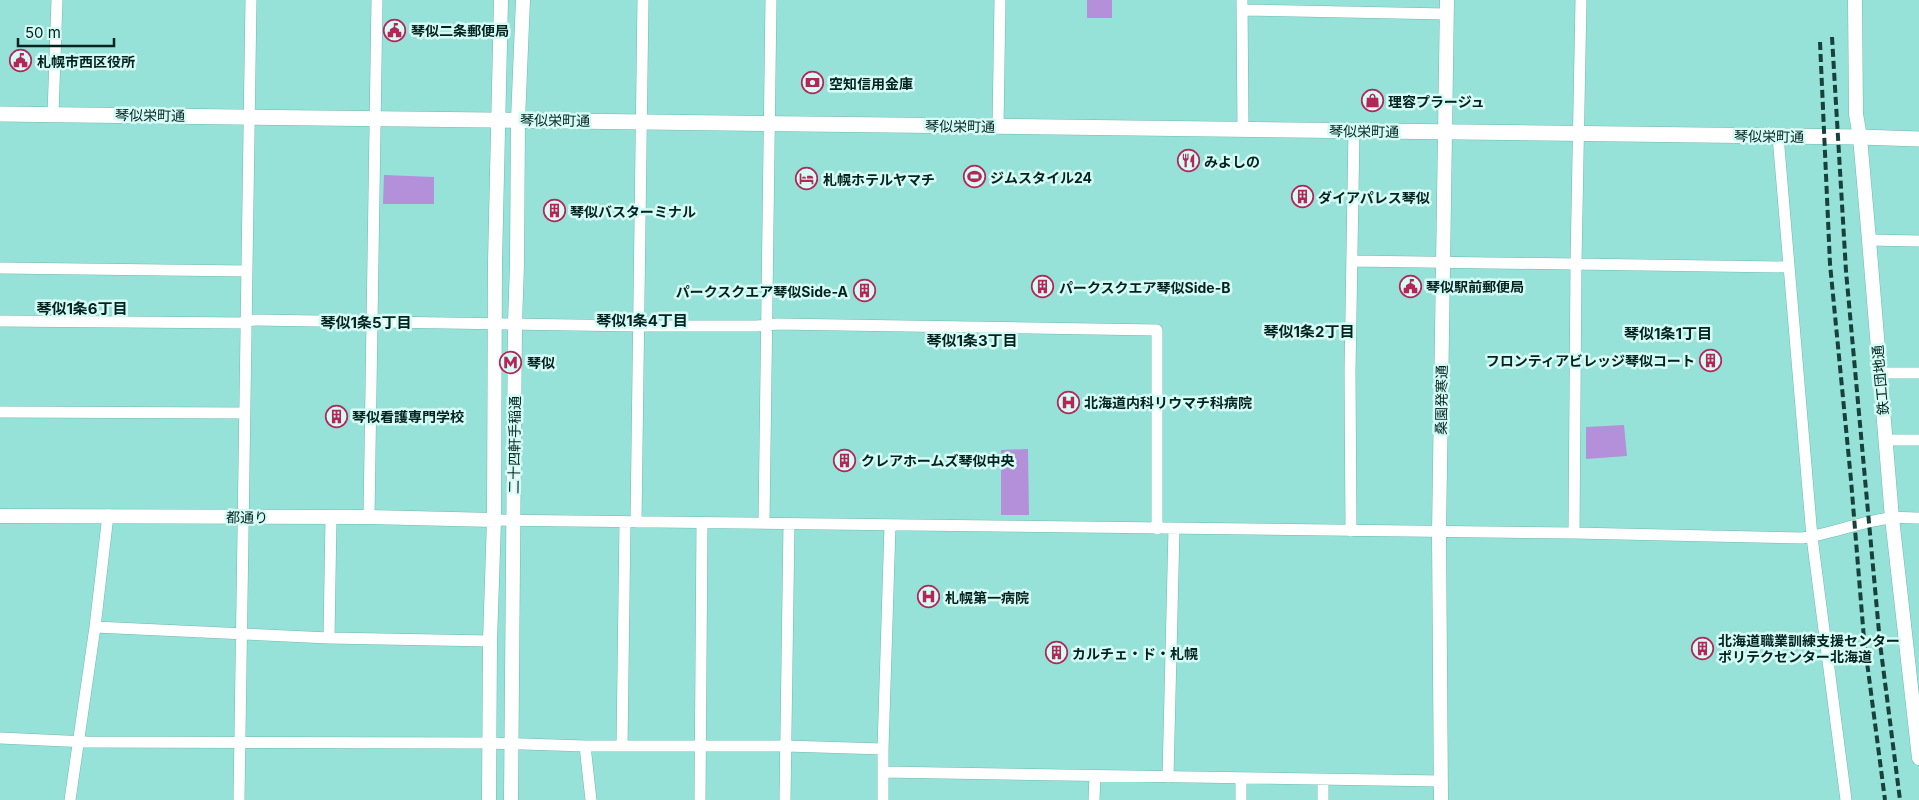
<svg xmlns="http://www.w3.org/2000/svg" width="1919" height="800" font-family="Inter,'Noto Sans JP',sans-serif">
  <rect width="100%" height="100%" fill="#96e2d8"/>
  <path fill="#b490db" d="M1087 0H1112V18H1087Z
    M384 175 434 177V204H383Z
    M1624 425 1627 456 1586 459V427Z
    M1028 449 1029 515H1001V450Z"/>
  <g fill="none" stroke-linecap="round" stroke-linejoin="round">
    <defs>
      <path id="minor" d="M1242 0 1243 129
        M1242 10 1446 14
        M53 114 57 0
        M998 126 1000 0
        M1778 136 1812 537 1846 800
        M1869 240 1919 241
        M1353 261 1788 267
        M0 268 247 271
        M247 320 639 326H757L777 324 1157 330V529
        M0 321 246 323
        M1879 373H1919
        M0 412 245 413
        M1886 440H1919
        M369 517 377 0
        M494 520 1574 533 1802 538C1832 534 1861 521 1891 518 1900 517 1910 518 1919 518
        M636 522 643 0
        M764 523 771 0
        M1351 531 1350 372 1354 131
        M1574 533 1576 263 1581 0
        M95 627 329 638 490 641
        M329 638 331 518
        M0 738 87 742 489 743 585 746H786L883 749
        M585 746 591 800
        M622 746 625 522
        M883 772 1441 781
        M1168 777 1174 529
        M1241 779V800
        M1323 780V800
        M70 800 95 627 108 515
        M239 800 251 0
        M700 800 702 523
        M785 800 789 524
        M883 800V749L890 526
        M1094 800 1095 776"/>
      <path id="tertiary" d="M1855 0 1856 114 1860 137 1869 240 1892 518 1919 758
        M0 516 369 517 494 520
        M489 800 490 641 494 520 495 262 501 0
        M511 800 515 323 517 265 518 120 523 0
        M1441 800 1439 533 1447 0"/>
      <path id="secondary" d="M0 114 1860 137 1919 139"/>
    </defs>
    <use href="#minor" stroke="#6ebab0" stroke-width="12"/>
    <use href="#tertiary" stroke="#6ebab0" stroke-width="15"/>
    <use href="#secondary" stroke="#6ebab0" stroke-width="16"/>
    <use href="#minor" stroke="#fff" stroke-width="11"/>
    <use href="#tertiary" stroke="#fff" stroke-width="14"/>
    <use href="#secondary" stroke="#fff" stroke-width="15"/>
    <path stroke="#18403c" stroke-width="4" stroke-dasharray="8 4" stroke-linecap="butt" d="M1832 37 1846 271 1880 643 1900 800
      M1820 42 1830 264 1851 480 1864 639 1885 800"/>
  </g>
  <defs>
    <symbol id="civic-ring" viewBox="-11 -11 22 22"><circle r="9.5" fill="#d6fbf5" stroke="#b42658" stroke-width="1.5"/><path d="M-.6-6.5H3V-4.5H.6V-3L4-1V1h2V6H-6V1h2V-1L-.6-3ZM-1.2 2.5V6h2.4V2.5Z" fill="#b42658"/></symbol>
    <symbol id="bank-ring" viewBox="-11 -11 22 22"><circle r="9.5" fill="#d6fbf5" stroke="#b42658" stroke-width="1.5"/><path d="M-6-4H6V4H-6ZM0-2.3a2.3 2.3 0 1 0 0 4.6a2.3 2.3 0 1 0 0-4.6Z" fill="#b42658"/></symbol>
    <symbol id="shop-ring" viewBox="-11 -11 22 22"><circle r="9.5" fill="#d6fbf5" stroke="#b42658" stroke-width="1.5"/><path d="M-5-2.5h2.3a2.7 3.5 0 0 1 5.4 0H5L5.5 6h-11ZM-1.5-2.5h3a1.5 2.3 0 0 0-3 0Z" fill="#b42658"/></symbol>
    <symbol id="restaurant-ring" viewBox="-11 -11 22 22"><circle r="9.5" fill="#d6fbf5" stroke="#b42658" stroke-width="1.5"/><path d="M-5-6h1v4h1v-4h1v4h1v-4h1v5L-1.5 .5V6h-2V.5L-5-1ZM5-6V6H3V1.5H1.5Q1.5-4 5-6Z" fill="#b42658"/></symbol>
    <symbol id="stadium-ring" viewBox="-11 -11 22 22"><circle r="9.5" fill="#d6fbf5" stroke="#b42658" stroke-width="1.5"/><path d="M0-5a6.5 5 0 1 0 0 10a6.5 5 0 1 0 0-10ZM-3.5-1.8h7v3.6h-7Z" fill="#b42658"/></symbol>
    <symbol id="hotel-ring" viewBox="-11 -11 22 22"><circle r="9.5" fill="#d6fbf5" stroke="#b42658" stroke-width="1.5"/><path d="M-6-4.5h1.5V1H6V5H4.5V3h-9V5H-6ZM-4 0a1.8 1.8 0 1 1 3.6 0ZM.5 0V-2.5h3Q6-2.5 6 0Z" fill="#b42658"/></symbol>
    <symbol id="building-ring" viewBox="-11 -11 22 22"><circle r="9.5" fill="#d6fbf5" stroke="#b42658" stroke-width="1.5"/><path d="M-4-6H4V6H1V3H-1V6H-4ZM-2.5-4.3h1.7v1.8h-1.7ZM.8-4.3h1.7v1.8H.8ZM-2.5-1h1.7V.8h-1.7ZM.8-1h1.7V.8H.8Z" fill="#b42658"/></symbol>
    <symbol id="metro-ring" viewBox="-11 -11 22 22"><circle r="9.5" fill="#d6fbf5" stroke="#b42658" stroke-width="1.5"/><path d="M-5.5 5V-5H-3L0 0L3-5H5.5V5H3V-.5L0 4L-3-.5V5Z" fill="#b42658"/></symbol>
    <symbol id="hospital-ring" viewBox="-11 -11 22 22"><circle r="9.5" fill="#d6fbf5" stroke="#b42658" stroke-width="1.5"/><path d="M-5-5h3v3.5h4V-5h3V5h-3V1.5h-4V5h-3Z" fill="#b42658"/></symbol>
  </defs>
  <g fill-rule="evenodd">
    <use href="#civic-ring" x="382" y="18" width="25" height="25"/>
    <use href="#civic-ring" x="8" y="48" width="25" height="25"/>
    <use href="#bank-ring" x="800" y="70" width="25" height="25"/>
    <use href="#shop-ring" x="1360" y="88" width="25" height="25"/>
    <use href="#restaurant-ring" x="1176" y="148" width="25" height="25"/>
    <use href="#stadium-ring" x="962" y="164" width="25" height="25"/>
    <use href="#hotel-ring" x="794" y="166" width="25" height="25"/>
    <use href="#building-ring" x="1290" y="184" width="25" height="25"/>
    <use href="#building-ring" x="542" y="198" width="25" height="25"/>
    <use href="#civic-ring" x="1398" y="274" width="25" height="25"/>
    <use href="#building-ring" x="1030" y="274" width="25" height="25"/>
    <use href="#building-ring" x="852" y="278" width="25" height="25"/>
    <use href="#building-ring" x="1698" y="348" width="25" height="25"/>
    <use href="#metro-ring" x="498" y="350" width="25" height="25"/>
    <use href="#hospital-ring" x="1056" y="390" width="25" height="25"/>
    <use href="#building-ring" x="324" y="404" width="25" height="25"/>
    <use href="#building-ring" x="832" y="448" width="25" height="25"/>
    <use href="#hospital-ring" x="916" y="584" width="25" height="25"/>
    <use href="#building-ring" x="1690" y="636" width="25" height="25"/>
    <use href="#building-ring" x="1044" y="640" width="25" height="25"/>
  </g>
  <g text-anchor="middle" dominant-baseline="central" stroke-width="5" stroke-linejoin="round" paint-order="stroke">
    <g font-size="14" font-weight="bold" fill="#022320" stroke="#d6fbf5" text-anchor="start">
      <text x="411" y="30">琴似二条郵便局</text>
      <text x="37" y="61">札幌市西区役所</text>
      <text x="829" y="83">空知信用金庫</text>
      <text x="1388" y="101">理容プラージュ</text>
      <text x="1204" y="161">みよしの</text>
      <text x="990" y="177">ジムスタイル24</text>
      <text x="823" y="179">札幌ホテルヤマチ</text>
      <text x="1318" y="197">ダイアパレス琴似</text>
      <text x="570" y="211">琴似バスターミナル</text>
      <text x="1426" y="286">琴似駅前郵便局</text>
      <text x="1059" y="287">パークスクエア琴似Side-B</text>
      <text x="848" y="291" text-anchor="end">パークスクエア琴似Side-A</text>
      <text x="1695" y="360" text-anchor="end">フロンティアビレッジ琴似コート</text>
      <text x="527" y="362">琴似</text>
      <text x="1084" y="402">北海道内科リウマチ科病院</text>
      <text x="352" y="416">琴似看護専門学校</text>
      <text x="861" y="460">クレアホームズ琴似中央</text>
      <text x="945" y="597">札幌第一病院</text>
      <text x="1718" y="640">北海道職業訓練支援センター<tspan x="1718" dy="16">ポリテクセンター北海道</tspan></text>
      <text x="1072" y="653">カルチェ・ド・札幌</text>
    </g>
    <g font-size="14" fill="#022320" stroke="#d6fbf5">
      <text transform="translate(150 115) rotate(1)">琴似栄町通</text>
      <text transform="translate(555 120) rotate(1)">琴似栄町通</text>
      <text transform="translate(960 126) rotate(1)">琴似栄町通</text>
      <text transform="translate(1364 131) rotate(1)">琴似栄町通</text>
      <text transform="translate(1769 136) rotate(1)">琴似栄町通</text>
      <text transform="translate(1880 380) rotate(-95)">鉄工団地通</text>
      <text transform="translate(1441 400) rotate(-89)">桑園発寒通</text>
      <text transform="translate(514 445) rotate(-89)">二十四軒手稲通</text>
      <text transform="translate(247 517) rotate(1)">都通り</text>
    </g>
    <g font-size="15" font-weight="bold" fill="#022320" stroke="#d6fbf5">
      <text x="82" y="308">琴似1条6丁目</text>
      <text x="642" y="320">琴似1条4丁目</text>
      <text x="366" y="322">琴似1条5丁目</text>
      <text x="1309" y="331">琴似1条2丁目</text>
      <text x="1668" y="333">琴似1条1丁目</text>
      <text x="972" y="340">琴似1条3丁目</text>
    </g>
  </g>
  <path d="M18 38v8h96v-8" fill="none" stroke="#022320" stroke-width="2.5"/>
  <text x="25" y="38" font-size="15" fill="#022320" stroke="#d6fbf5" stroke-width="4" paint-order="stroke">50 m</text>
</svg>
